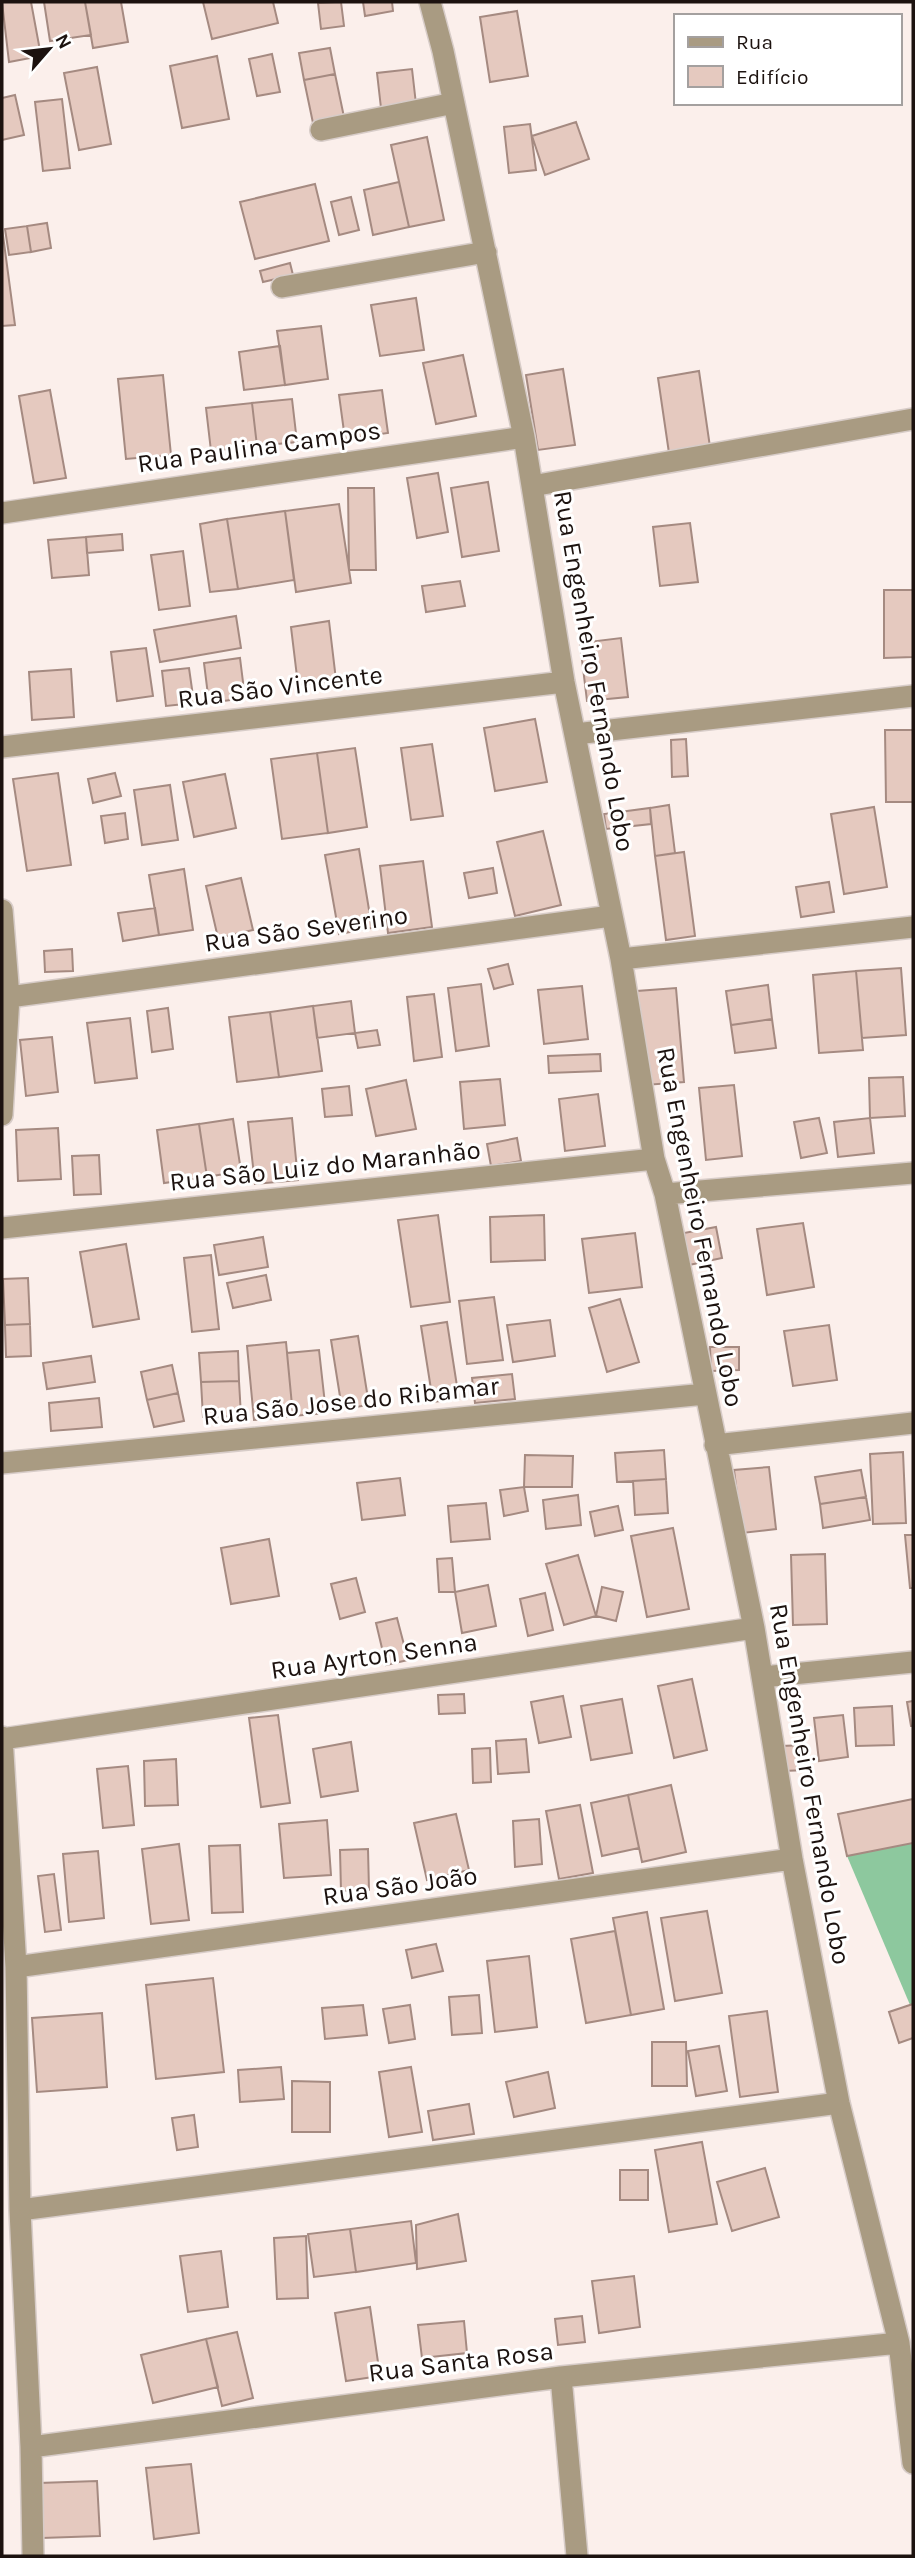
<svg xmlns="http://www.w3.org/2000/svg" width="915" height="2558" font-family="Karla,sans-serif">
  <rect width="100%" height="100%" fill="#fbefeb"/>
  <path fill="#8dc89e" d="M913 1843V2012L847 1856Z"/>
  <path fill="#e5c9bf" stroke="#a58a81" stroke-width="2" d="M2 2H31L41 56 9 62Z
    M44 2H85L91 35 50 41Z
    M85 2H121L128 42 93 48Z
    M203 2H273L278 23 212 39Z
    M341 2 344 26 321 29 318 3Z
    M363 2H392L393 11 365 16Z
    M517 11 528 76 490 82 480 17Z
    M330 48 335 74 304 80 299 53Z
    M272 54 280 92 257 96 249 59Z
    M217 56 229 119 182 128 170 66Z
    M97 67 111 144 79 150 64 73Z
    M412 69 416 104 381 108 377 73Z
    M335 74 344 117 313 123 304 80Z
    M15 95 24 135 2 140V98Z
    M62 99 70 168 43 171 35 102Z
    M576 122 589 159 545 175 532 136Z
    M530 124 536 170 509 173 504 127Z
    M427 137 444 220 409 227 391 145Z
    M399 182 409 227 373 235 364 190Z
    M315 184 329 241 255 259 240 202Z
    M351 197 359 230 339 235 331 202Z
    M47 223 51 248 31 252 27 226Z
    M27 226 31 252 9 255 5 229Z
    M2 228 15 325 2 326Z
    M290 263 293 275 263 282 260 271Z
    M416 298 424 350 380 356 371 305Z
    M321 326 328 379 285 385 277 331Z
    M280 346 285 385 244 390 239 352Z
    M463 355 476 416 436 424 423 363Z
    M563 369 575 445 538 450 526 375Z
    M699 371 710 447 669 453 658 378Z
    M163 375 171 455 126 459 118 379Z
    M50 390 66 478 34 483 19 396Z
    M382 390 388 433 345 439 339 395Z
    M292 399 297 442 257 446 252 403Z
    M252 403 257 446 211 451 206 408Z
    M438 473 448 532 417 538 407 478Z
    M488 482 499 551 462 557 451 488Z
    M348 488H374L376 570H349Z
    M339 504 351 583 296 592 285 511Z
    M285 511 294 580 238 589 227 519Z
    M227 519 238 589 210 592 200 524Z
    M690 523 698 582 660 586 653 527Z
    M122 534 123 550 87 553 86 537Z
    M86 537 89 575 52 578 48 540Z
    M183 551 190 606 159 610 151 555Z
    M460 581 465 606 426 612 422 586Z
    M884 590H913V657L884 658Z
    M236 616 241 648 160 662 154 630Z
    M329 621 336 680 298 685 291 627Z
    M621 638 628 697 587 701 580 643Z
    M146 648 153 696 117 701 111 652Z
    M240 658 245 698 209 703 204 663Z
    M189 668 194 703 166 706 162 671Z
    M71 669 74 717 32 720 29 672Z
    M535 719 547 782 495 791 484 728Z
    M885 730H913V802H886Z
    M686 739 688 776 672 777 671 740Z
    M432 744 443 816 411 820 401 748Z
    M355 748 367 827 328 833 317 753Z
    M317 753 328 833 282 839 271 759Z
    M58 773 71 865 27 871 13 779Z
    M115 773 121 796 93 803 88 779Z
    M225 774 236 828 194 837 183 782Z
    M170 785 178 840 142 845 134 790Z
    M669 805 675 853 655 856 650 808Z
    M874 807 887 887 844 894 831 814Z
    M650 808 651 824 606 829 604 814Z
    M125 813 128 839 105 843 101 816Z
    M543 831 561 905 515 916 497 842Z
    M359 849 372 928 339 934 325 855Z
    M684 852 695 936 666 940 655 856Z
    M423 861 432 927 388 933 380 866Z
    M493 868 497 893 469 898 464 873Z
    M184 869 193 930 159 935 149 875Z
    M241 878 253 930 218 938 206 886Z
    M829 882 834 912 801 917 796 887Z
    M155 908 159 935 123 941 118 913Z
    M72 949 73 971 45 972 44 951Z
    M508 964 513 984 494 989 488 969Z
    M901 968 906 1035 862 1038 856 971Z
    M856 971 863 1050 819 1053 813 975Z
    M481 984 489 1046 456 1051 448 988Z
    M768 985 772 1019 731 1025 726 991Z
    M582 986 588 1039 544 1044 538 990Z
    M676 988 684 1082 645 1085 637 991Z
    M434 994 442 1057 414 1061 407 997Z
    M351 1001 355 1033 317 1038 313 1006Z
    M313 1006 322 1071 279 1077 270 1012Z
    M168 1008 173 1049 152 1052 147 1011Z
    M270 1012 279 1077 237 1082 229 1017Z
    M130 1018 137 1078 95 1083 87 1023Z
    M772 1019 776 1048 735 1053 731 1025Z
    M377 1030 380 1045 358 1048 355 1033Z
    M52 1037 58 1092 26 1096 20 1040Z
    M600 1054 601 1071 549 1073 548 1056Z
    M903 1077 905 1116 870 1118 869 1078Z
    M500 1079 505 1125 464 1129 460 1082Z
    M406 1080 416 1129 376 1136 366 1089Z
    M734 1085 742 1156 706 1160 699 1088Z
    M349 1086 352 1115 325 1117 322 1089Z
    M598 1094 605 1146 565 1151 559 1099Z
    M292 1118 298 1180 255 1184 248 1122Z
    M819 1118 827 1153 801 1158 794 1122Z
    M870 1118 874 1153 838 1157 834 1122Z
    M233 1119 241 1171 207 1177 199 1124Z
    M199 1124 207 1177 164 1183 157 1130Z
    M58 1128 61 1179 18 1181 16 1130Z
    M517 1138 521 1161 491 1166 487 1144Z
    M99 1155 101 1194 74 1195 72 1156Z
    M438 1215 450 1302 411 1307 398 1220Z
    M544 1215 545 1260 491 1262 490 1217Z
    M803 1223 814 1287 767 1295 757 1229Z
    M716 1227 722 1258 689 1265 684 1233Z
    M635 1233 642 1287 589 1293 582 1239Z
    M263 1237 268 1267 219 1275 214 1245Z
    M126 1244 139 1319 93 1327 80 1252Z
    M211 1255 219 1329 192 1332 184 1258Z
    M266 1275 271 1300 233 1308 227 1283Z
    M28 1278 30 1324 5 1325 3 1279Z
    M494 1297 503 1360 467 1364 459 1301Z
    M620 1299 639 1362 607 1372 589 1308Z
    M550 1320 555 1356 513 1362 507 1325Z
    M447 1322 459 1399 433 1402 421 1326Z
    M30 1324 31 1356 6 1357 5 1325Z
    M829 1325 837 1380 793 1386 784 1331Z
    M358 1336 369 1405 342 1409 331 1340Z
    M286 1342 293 1416 254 1420 247 1346Z
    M710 1347H739V1370L711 1371Z
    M319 1350 326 1413 293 1416 287 1353Z
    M238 1351 239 1381 201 1382 199 1353Z
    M91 1356 95 1382 47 1389 43 1363Z
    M172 1365 178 1393 147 1400 141 1372Z
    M512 1374 515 1399 475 1403 472 1378Z
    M239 1381 241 1416 203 1417 201 1382Z
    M178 1393 184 1421 154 1427 147 1400Z
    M99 1398 102 1427 51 1431 49 1403Z
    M664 1450 666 1479 617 1482 615 1453Z
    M903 1452 906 1523 873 1524 870 1454Z
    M525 1455 573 1456 572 1487H524Z
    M769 1467 776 1529 742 1533 734 1470Z
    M861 1470 866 1497 820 1504 815 1477Z
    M400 1478 405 1515 362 1520 357 1483Z
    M666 1479 668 1513 635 1515 633 1481Z
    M524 1487 528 1511 504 1516 500 1490Z
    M578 1495 581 1525 546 1529 543 1500Z
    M866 1497 870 1520 823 1528 820 1504Z
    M486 1503 490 1539 451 1542 448 1506Z
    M618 1506 623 1530 595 1536 590 1512Z
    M673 1528 689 1609 647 1617 631 1536Z
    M905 1535H913V1588H910Z
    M269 1539 279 1596 231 1604 221 1548Z
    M825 1554 827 1624 793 1625 791 1555Z
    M578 1555 596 1616 564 1625 546 1564Z
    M452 1558 455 1592H439L437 1559Z
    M356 1578 365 1612 340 1619 331 1584Z
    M488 1585 496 1626 462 1633 455 1592Z
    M602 1587 623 1592 616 1621 596 1616Z
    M545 1593 553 1630 528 1636 520 1599Z
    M397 1618 408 1660 386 1665 376 1623Z
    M692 1679 707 1750 674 1758 658 1686Z
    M464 1694 465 1713 439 1714 438 1695Z
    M563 1696 571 1737 539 1743 531 1702Z
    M622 1699 632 1753 591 1760 581 1706Z
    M913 1701V1726H911L907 1702Z
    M892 1706 894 1745 856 1746 854 1708Z
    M278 1715 290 1803 261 1807 249 1718Z
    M843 1715 848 1757 819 1761 814 1718Z
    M526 1739 529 1772 498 1774 496 1741Z
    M351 1742 358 1791 321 1797 313 1749Z
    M806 1745 808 1770 783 1771 781 1746Z
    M490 1748 491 1782 473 1783 472 1749Z
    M176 1759 178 1805 145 1806 144 1761Z
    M128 1766 134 1825 103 1828 97 1769Z
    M671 1785 686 1852 642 1862 628 1795Z
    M628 1795 639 1848 602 1856 591 1803Z
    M913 1799V1843L847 1856 838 1814Z
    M580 1805 593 1873 559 1879 546 1811Z
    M456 1814 469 1870 427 1880 414 1823Z
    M539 1819 542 1864 515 1867 513 1821Z
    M327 1820 331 1875 284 1878 279 1824Z
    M179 1844 189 1920 151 1924 142 1849Z
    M240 1845 243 1912 212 1913 209 1846Z
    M368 1849 369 1890 341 1891 340 1850Z
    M98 1851 104 1918 69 1922 63 1854Z
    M54 1874 61 1930 45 1932 38 1876Z
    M707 1911 722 1993 675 2001 661 1918Z
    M647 1912 664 2009 631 2015 613 1918Z
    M615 1931 631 2015 586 2023 571 1939Z
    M436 1944 443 1971 412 1978 406 1950Z
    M529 1956 537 2027 495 2032 487 1961Z
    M213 1978 224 2072 156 2079 146 1985Z
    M479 1995 482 2033 452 2035 449 1997Z
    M913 2004V2038L899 2043 889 2012Z
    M363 2005 367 2035 325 2039 322 2008Z
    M410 2005 415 2039 389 2043 383 2009Z
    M767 2011 778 2092 740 2097 729 2016Z
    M102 2013 107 2087 37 2092 32 2018Z
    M652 2042H686L687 2086H652Z
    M719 2046 727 2091 696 2096 688 2051Z
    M281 2067 284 2099 240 2102 238 2070Z
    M411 2067 422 2132 389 2137 379 2072Z
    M548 2072 555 2108 514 2117 506 2082Z
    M292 2081 330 2082V2132H292Z
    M469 2104 474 2134 433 2140 428 2111Z
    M194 2115 198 2147 177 2150 172 2118Z
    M702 2142 717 2224 669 2232 655 2150Z
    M765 2168 779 2217 732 2231 717 2182Z
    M620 2170H648V2200H620Z
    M458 2214 466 2261 417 2269 416 2225Z
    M411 2221 416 2263 356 2272 350 2229Z
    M350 2229 356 2272 314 2277 308 2234Z
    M306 2236 308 2298 277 2299 274 2238Z
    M221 2251 228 2307 188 2312 180 2256Z
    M634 2276 640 2327 599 2333 592 2281Z
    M370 2307 380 2376 346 2381 335 2313Z
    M582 2316 585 2342 558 2345 555 2319Z
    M464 2321 467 2353 422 2358 418 2325Z
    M237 2332 253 2398 222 2406 206 2339Z
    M206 2339 218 2387 153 2403 141 2355Z
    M191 2464 199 2533 154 2539 146 2468Z
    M97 2481 100 2536 42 2538 39 2483Z"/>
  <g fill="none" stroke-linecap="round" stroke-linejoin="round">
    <defs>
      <path id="street" d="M430 2 443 51 524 437 564 682 621 959 654 1159 665 1194 754 1628 792 1859 839 2103 899 2343 913 2463
        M321 130 454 103
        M282 287 486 252
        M532 486 913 419
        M2 513 524 437
        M575 734 913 696
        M2 747 564 682
        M2 910 9 997 2 1115
        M621 959 913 927
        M9 997 611 916
        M665 1194 913 1173
        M2 1228 654 1159
        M715 1445 913 1423
        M2 1463 705 1394
        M762 1677 913 1662
        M2 1737 16 1967 20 2210 31 2447 33 2556
        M2 1739 754 1628
        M16 1967 792 1859
        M20 2210 839 2103
        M561 2377 577 2556
        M31 2447 561 2377 899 2343"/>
    </defs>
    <use href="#street" stroke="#d7ccc8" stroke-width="24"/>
    <use href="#street" stroke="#a99b82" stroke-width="21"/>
  </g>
  <g text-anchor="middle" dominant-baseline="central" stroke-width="6" stroke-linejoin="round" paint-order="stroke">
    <g font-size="26" fill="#1c120f" stroke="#fff">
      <text transform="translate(259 447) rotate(-8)">Rua Paulina Campos</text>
      <text transform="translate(594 671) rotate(80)">Rua Engenheiro Fernando Lobo</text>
      <text transform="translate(280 687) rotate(-7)">Rua São Vincente</text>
      <text transform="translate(306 929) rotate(-8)">Rua São Severino</text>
      <text transform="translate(325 1166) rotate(-6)">Rua São Luiz do Maranhão</text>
      <text transform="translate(700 1227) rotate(79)">Rua Engenheiro Fernando Lobo</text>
      <text transform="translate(351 1401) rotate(-6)">Rua São Jose do Ribamar</text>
      <text transform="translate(374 1656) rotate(-8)">Rua Ayrton Senna</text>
      <text transform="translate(810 1784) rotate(80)">Rua Engenheiro Fernando Lobo</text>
      <text transform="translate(400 1886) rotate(-8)">Rua São João</text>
      <text transform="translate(461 2362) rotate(-7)">Rua Santa Rosa</text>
    </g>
  </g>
  <rect width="915" height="2558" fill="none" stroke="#1c120f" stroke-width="7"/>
  <rect x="674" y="14" width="228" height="91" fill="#ffffff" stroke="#a4a09f" stroke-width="2"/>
  <rect x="688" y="37" width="35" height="10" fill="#a99b82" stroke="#a4a09f" stroke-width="2"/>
  <text x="736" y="49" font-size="21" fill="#1c120f">Rua</text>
  <rect x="688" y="66" width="35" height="21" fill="#e5c9bf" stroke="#a4a09f" stroke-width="2"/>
  <text x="736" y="84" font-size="21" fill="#1c120f">Edifício</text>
  <g transform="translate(49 49) rotate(62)" stroke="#ffffff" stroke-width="5" paint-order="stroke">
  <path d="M0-5L12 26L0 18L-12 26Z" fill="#1c120f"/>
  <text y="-10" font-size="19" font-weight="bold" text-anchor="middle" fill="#1c120f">N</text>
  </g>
</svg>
